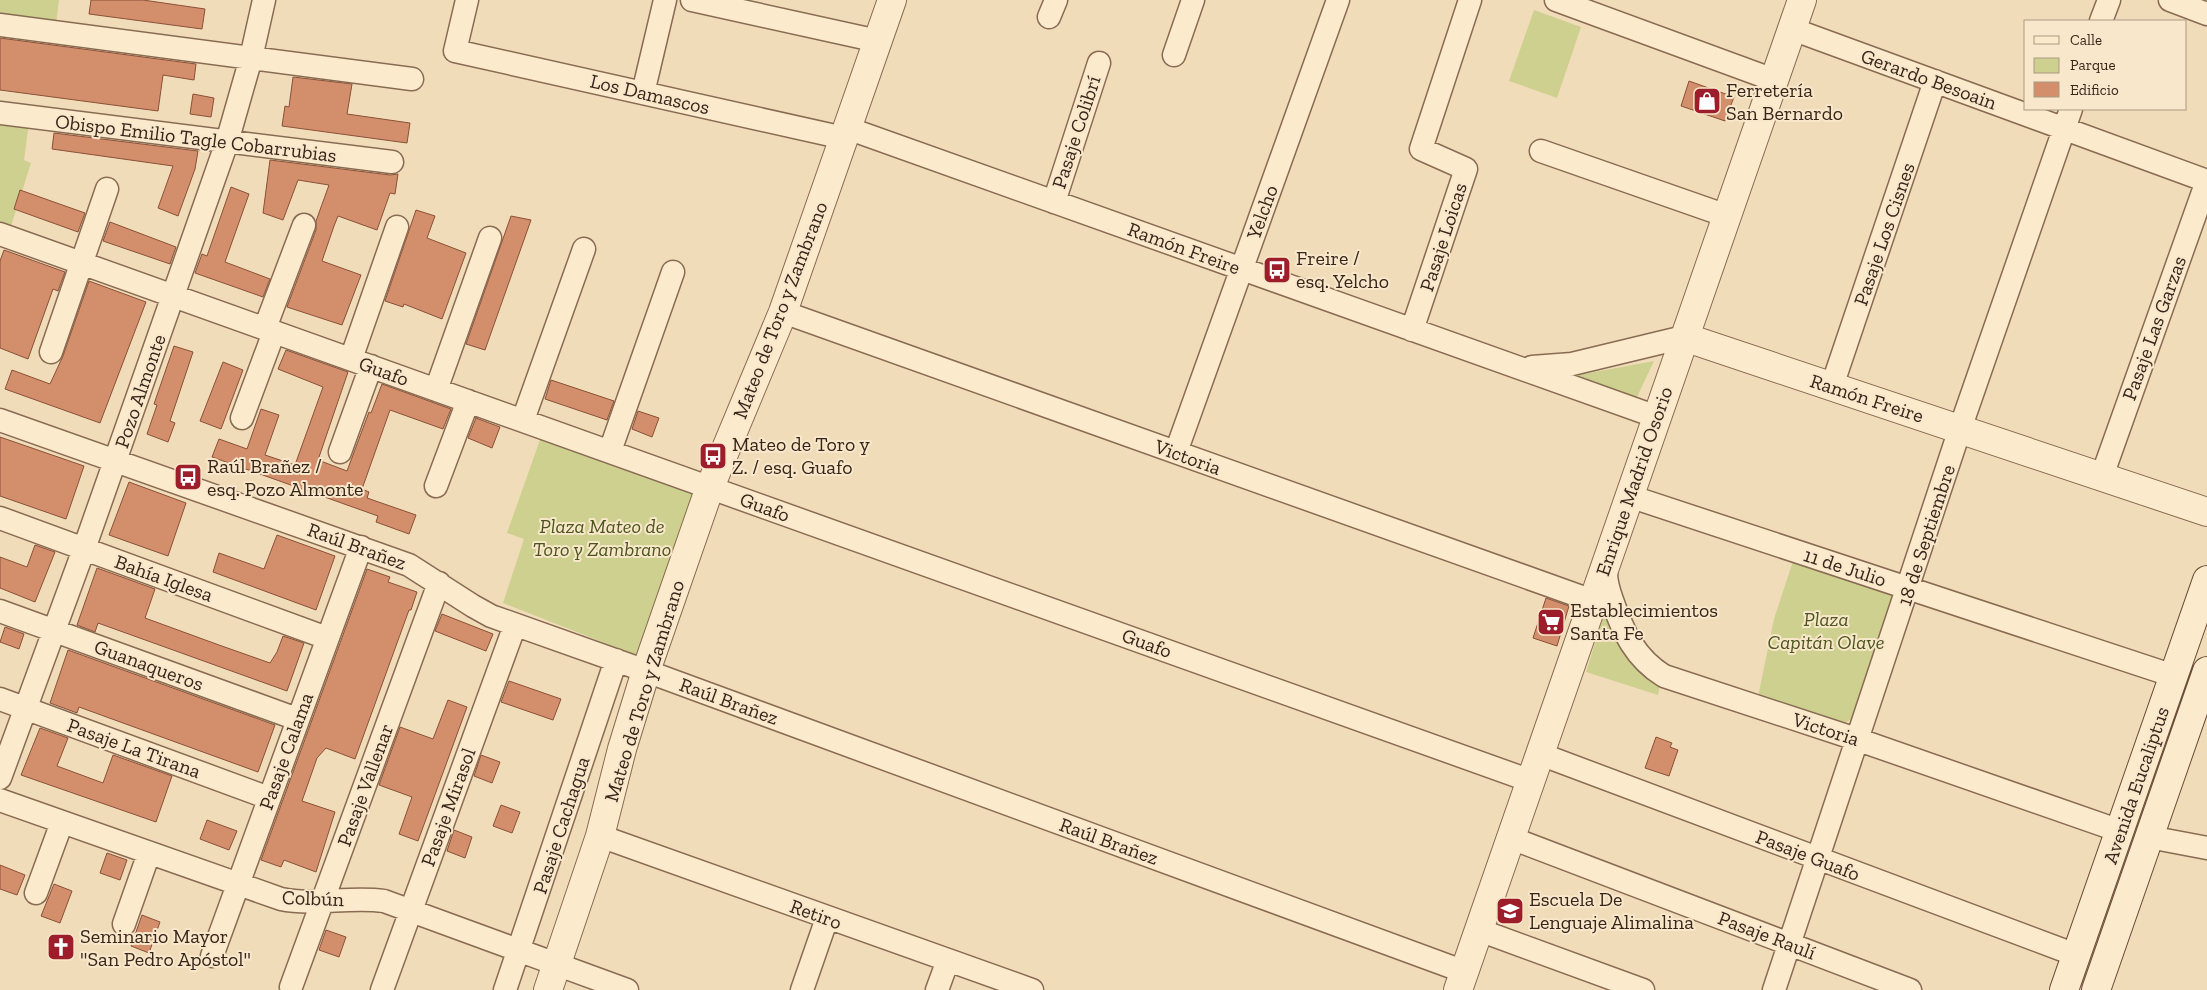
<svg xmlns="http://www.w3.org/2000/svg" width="2207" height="990" font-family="'Zilla Slab',serif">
  <rect width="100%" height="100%" fill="#f1dcba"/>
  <path fill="#cdd08e" d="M0 0H59L56 24 0 20Z
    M1534 10 1581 27 1557 98 1509 81Z
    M0 119 29 123 24 160 31 163 11 226 0 222Z
    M1654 361 1636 399 1568 377Z
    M541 437 697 490 640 654H633L503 603 524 539 507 533Z
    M1795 555 1893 594 1852 719 1843 724 1758 697 1774 619Z
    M1603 618H1607L1660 685 1658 695 1586 672Z"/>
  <path fill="#d38e6c" stroke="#8a5137" d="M91 0H143L205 9 202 29 89 14Z
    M0 38 196 64 194 80 163 75 158 111 0 90Z
    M293 77 352 84 347 114 410 123 407 143 282 126 285 106 289 107Z
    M1689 81 1734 97 1725 121 1681 106Z
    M193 94 214 98 211 117 190 114Z
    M54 133 198 151 195 169 178 216 158 208 173 166 52 149Z
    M270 160 390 175 398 174 395 194 390 193 377 230 338 216 334 226 322 261 361 275 342 325 287 307 316 230V221L329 185 298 180 283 220 263 213Z
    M231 187 249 194 225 262 270 279 263 297 195 273 202 254 207 256Z
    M20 190 85 213 78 232 14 209Z
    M416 210 435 216 427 238 466 253 442 319 404 304 403 307 385 301Z
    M511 216 531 220 485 350 466 344Z
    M110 222 176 247 170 264 103 241Z
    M4 250 65 272 58 291 53 289 28 359 0 348V261Z
    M89 281 146 302 100 423 5 389 12 370 50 384 63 356Z
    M174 346 193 352 170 421 175 423 168 442 147 434 157 405 154 404Z
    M286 350 348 372 318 460 347 471 369 412 371 413 382 384 451 409 443 429 390 410 362 489 369 492 367 498 416 515 409 534 376 522 378 516 212 457 219 439 247 449 261 409 279 415 265 455 295 465 323 387 278 369Z
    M223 362 243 370 221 429 200 421Z
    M551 380 614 401 607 420 545 399Z
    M638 411 659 418 652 437 632 429Z
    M476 418 500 427 492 448 468 438Z
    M0 437 84 466 66 519 0 496Z
    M129 482 186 503 168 556 109 535Z
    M277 535 335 556 316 610 213 572 219 553 264 569Z
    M35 545 55 552 35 602 0 588V557L27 567Z
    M97 568 155 589 145 618 219 645 270 663 277 652 283 636 304 643 287 691 98 623 95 632 77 625Z
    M367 569 390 577 388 582 417 592 411 610H409L355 759 326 748 317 758 302 801 335 812 316 872 284 860 281 867 261 860Z
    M1546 598 1569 606 1557 646 1533 638Z
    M442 614 493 634 486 651 435 631Z
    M5 627 24 634 19 649 0 642Z
    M68 650 275 725 258 772 79 707 77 713 50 703Z
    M509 681 561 699 553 720 501 702Z
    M448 700 467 707 418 841 399 834 412 797 379 785 400 727 433 739Z
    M40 728 68 738 57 766 103 783 113 755 172 776 156 822 21 775Z
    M1656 737 1672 743 1670 747 1678 750 1669 776 1645 768Z
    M481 755 500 762 492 783 474 776Z
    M501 805 520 812 512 833 493 826Z
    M207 820 237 831 229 850 200 839Z
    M454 830 472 837 465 858 447 851Z
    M107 853 127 860 120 880 100 873Z
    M0 865 25 875 17 895 0 889Z
    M54 884 72 891 60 923 41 916Z
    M142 915 160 922 149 953 131 946Z
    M326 930 346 937 339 957 319 950Z"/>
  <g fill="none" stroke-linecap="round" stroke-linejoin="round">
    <defs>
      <path id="minor" d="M467 0 455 51 844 138
        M692 0 878 41
        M1556 0 1774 80
        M2170 0 2207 14
        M1049 17 1056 0
        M2101 21 2109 0
        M0 25 412 79
        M1792 29 2207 181
        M1174 55 1193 0
        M643 93 665 0
        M0 113 392 162
        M847 128 1657 417
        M1541 151 1727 216
        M1054 202 1099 63
        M0 234 1531 781
        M783 312 1593 601
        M265 328 304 225
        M1412 330 1466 169 1421 149 1470 0
        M51 352 107 189
        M351 359 397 227
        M1532 367 1572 364 1684 337
        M1832 386 1935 81
        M436 390 490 238
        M242 418 274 332
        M0 420 409 565 473 606 491 616 646 671 1465 972
        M523 420 584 249
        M610 451 673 272
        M340 452 371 366
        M1176 452 1338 0
        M2102 476 2207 181
        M436 486 468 401
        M1629 496 2174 676
        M0 518 327 638
        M1607 566C1604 577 1608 589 1612 600 1623 632 1635 658 1664 676L1856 739 2120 831
        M0 611 297 719
        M0 699 269 798
        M1540 754 2076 955
        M0 778 84 549 227 142 251 58 264 0
        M0 800 281 899C315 906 349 896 384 901L627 990
        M600 836 1032 990
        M2149 837 2207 848
        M1511 838 1910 990
        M36 893 62 822
        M124 924 149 853
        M1479 930 1643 990
        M212 956 361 547
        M291 987 439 583
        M382 990 515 625
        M505 990 616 660
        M802 990 827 918
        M937 990 948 960
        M1774 990 1960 429 2071 109"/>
      <path id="tertiary" d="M1684 337 2207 512
        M548 990 600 836 622 749 646 671 710 487 783 312 892 0
        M1458 990 1802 0"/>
      <path id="secondary" d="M2064 990 2207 580
        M2096 990 2207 671"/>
    </defs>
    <use href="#minor" stroke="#896b53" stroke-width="25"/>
    <use href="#tertiary" stroke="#896b53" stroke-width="30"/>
    <use href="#secondary" stroke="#6a4c37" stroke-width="30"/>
    <use href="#minor" stroke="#fceacd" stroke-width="22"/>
    <use href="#tertiary" stroke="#fceacd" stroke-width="28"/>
    <use href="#secondary" stroke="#fceacd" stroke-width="28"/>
  </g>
  <defs>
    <symbol id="shop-square" viewBox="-11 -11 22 22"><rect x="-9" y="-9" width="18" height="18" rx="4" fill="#9d1e2a" stroke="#f8e7ca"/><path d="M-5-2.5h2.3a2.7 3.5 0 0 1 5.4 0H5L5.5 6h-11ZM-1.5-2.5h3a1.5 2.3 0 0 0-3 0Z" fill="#fff"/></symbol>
    <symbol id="bus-square" viewBox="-11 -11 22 22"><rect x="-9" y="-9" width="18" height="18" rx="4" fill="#9d1e2a" stroke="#f8e7ca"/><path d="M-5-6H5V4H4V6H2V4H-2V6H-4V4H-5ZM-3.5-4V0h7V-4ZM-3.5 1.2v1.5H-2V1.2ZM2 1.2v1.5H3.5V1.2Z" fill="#fff"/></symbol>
    <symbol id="supermarket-square" viewBox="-11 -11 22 22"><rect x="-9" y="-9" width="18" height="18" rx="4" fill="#9d1e2a" stroke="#f8e7ca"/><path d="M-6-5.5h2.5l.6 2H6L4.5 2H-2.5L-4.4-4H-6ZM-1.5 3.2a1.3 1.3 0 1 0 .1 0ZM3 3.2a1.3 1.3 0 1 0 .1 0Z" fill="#fff"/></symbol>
    <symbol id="school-square" viewBox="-11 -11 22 22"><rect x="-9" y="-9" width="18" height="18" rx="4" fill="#9d1e2a" stroke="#f8e7ca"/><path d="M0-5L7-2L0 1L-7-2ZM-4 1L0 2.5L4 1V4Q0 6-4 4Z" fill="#fff"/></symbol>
    <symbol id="church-square" viewBox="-11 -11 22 22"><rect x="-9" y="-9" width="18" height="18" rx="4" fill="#9d1e2a" stroke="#f8e7ca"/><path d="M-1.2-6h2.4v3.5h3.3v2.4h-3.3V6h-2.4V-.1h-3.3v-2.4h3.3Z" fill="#fff"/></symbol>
  </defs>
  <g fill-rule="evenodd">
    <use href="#shop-square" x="1691" y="85" width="32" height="32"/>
    <use href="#bus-square" x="1261" y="254" width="32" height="32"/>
    <use href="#bus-square" x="697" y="440" width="32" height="32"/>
    <use href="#bus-square" x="172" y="461" width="32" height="32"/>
    <use href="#supermarket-square" x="1535" y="606" width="32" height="32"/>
    <use href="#school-square" x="1494" y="895" width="32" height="32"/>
    <use href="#church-square" x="45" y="931" width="32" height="32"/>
  </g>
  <g text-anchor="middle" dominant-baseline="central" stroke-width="4" stroke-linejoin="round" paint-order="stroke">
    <g font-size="20" fill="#372519" stroke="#f8e7ca">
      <text transform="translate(1929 79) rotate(20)">Gerardo Besoain</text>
      <text transform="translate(650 94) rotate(13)">Los Damascos</text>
      <text transform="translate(1076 132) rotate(-72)">Pasaje Colibrí</text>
      <text transform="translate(196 138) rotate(7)">Obispo Emilio Tagle Cobarrubias</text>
      <text transform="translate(1262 212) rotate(-70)">Yelcho</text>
      <text transform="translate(1884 234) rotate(-71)">Pasaje Los Cisnes</text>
      <text transform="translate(1443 237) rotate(-72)">Pasaje Loicas</text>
      <text transform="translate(1184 248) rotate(20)">Ramón Freire</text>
      <text transform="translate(780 310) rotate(-69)">Mateo de Toro y Zambrano</text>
      <text transform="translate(2154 328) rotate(-70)">Pasaje Las Garzas</text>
      <text transform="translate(384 371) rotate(20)">Guafo</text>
      <text transform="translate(140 391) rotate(-71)">Pozo Almonte</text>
      <text transform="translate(1867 398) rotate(18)">Ramón Freire</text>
      <text transform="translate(1188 457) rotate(20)">Victoria</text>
      <text transform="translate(1634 481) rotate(-71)">Enrique Madrid Osorio</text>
      <text transform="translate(765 507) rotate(20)">Guafo</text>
      <text transform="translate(1926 535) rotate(-72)">18 de Septiembre</text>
      <text transform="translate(357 546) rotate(20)">Raúl Brañez</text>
      <text transform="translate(1845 567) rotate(18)">11 de Julio</text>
      <text transform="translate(164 578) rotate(20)">Bahía Iglesa</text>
      <text transform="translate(1147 643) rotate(20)">Guafo</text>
      <text transform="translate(149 665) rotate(20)">Guanaqueros</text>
      <text transform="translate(644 691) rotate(-73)">Mateo de Toro y Zambrano</text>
      <text transform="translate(729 701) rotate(20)">Raúl Brañez</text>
      <text transform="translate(1826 729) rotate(18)">Victoria</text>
      <text transform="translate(134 748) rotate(20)">Pasaje La Tirana</text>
      <text transform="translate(286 751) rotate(-70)">Pasaje Calama</text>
      <text transform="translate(365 785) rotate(-70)">Pasaje Vallenar</text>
      <text transform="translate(2136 785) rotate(-71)">Avenida Eucaliptus</text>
      <text transform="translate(448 807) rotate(-70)">Pasaje Mirasol</text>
      <text transform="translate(561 825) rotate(-72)">Pasaje Cachagua</text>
      <text transform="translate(1109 841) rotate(20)">Raúl Brañez</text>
      <text transform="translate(1808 855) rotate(21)">Pasaje Guafo</text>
      <text transform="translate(313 898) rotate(2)">Colbún</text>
      <text transform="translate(816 914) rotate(20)">Retiro</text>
      <text transform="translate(1767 935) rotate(21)">Pasaje Raulí</text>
    </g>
    <g font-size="20" fill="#372519" stroke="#f8e7ca" text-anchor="start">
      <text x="1726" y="90">Ferretería<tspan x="1726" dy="23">San Bernardo</tspan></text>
      <text x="1296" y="258">Freire /<tspan x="1296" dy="23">esq. Yelcho</tspan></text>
      <text x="732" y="444">Mateo de Toro y<tspan x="732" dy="23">Z. / esq. Guafo</tspan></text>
      <text x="207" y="466">Raúl Brañez /<tspan x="207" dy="23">esq. Pozo Almonte</tspan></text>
      <text x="1570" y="610">Establecimientos<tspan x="1570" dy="23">Santa Fe</tspan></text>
      <text x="1529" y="899">Escuela De<tspan x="1529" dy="23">Lenguaje Alimalina</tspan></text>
      <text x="80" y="936">Seminario Mayor<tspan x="80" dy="23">"San Pedro Apóstol"</tspan></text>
    </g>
    <g font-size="20" font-style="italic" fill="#4c551e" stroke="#f8e7ca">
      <text x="602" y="526">Plaza Mateo de<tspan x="602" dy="23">Toro y Zambrano</tspan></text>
      <text x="1826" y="619">Plaza<tspan x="1826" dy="23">Capitán Olave</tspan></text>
    </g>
  </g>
  <rect x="2024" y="20" width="162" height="90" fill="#f8e7ca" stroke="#ab9983"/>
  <rect x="2034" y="36" width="25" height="8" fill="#fceacd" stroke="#ab9983"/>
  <text x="2070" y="45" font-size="15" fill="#372519">Calle</text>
  <rect x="2034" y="58" width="25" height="15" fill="#cdd08e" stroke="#ab9983"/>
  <text x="2070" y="70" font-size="15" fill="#372519">Parque</text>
  <rect x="2034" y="82" width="25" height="15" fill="#d38e6c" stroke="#ab9983"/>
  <text x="2070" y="95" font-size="15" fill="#372519">Edificio</text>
</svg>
